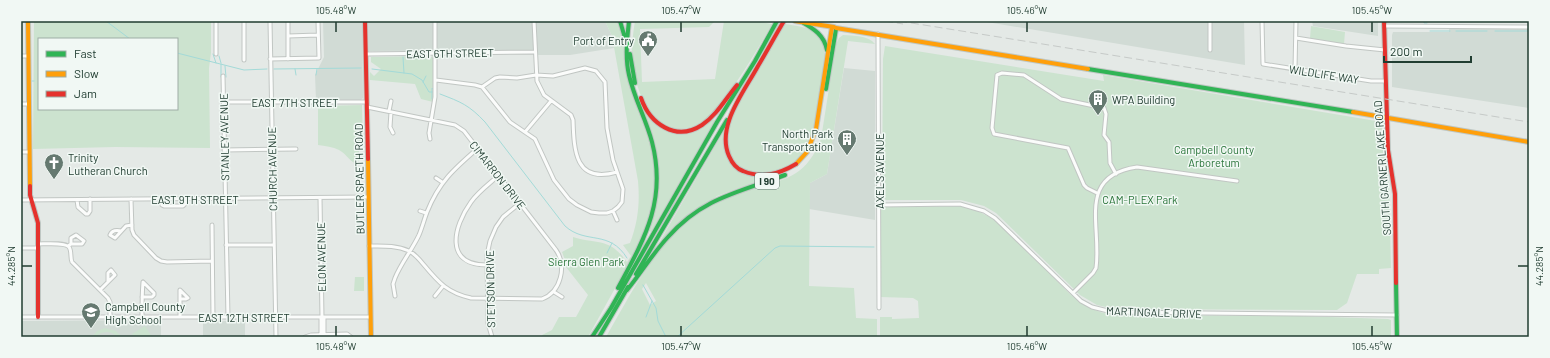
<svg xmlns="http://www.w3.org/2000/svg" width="1550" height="358" font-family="Barlow,sans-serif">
  <rect width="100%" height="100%" fill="#e4e9e6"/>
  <path fill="#d1dbd5" d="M323 21H362L363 98 361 100H316L315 75 324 57Z
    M368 21H605L612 36 614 48 570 55H538L537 50 369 51Z
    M981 21H1244L1245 65Z
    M1312 21H1378V36L1313 26Z
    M1449 29H1529V108L1392 87V35L1393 32H1449Z
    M844 68 875 71V220L809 209 810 183 827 174Z
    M161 320V337H21V321Z
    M203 321H245V337H203Z"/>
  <path fill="#cce3cf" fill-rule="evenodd" d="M34 21H211V53L209 68 210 148 115 147 33 149ZM39 39H177V109H39Z
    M605 21H618L624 39 625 63 648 132 654 155 656 186 652 208 644 236 588 337H543L542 335 552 330 559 317H576L588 295 566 267 567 265V261L565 260 562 252 573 246V237C599 245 609 237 627 262L631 256 623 245 630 243C638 222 640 203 638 181L612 36Z
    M635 21H713L714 22 709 27 640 29 642 82 715 79 724 21H754L772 24C756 52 740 79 720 104 716 109 712 116 707 120 698 127 688 129 678 129 648 129 635 85 632 61 631 48 633 34 635 21Z
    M785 24C805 27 825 29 825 55 821 80 819 129 806 150 791 176 736 186 729 150 728 146 726 142 727 138 729 118 742 100 751 83 762 63 774 44 785 24Z
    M1311 26 1345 32 1344 44 1310 38Z
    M843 35C854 36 868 35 875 44L848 41 827 174 810 183 809 286 854 288 856 318 877 319V337H639L638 336 637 337H606C629 297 651 253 686 222 701 208 720 199 739 192 778 179 803 184 821 139L836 44 839 38ZM646 283 656 301 650 305 642 289Z
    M885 46 1104 81 1103 75 1376 121 1382 128 1385 158 1389 182 1391 268 1379 269V274H1357L1347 303 1337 310 1115 309 1097 305 1080 295 996 213 984 206 961 200H886L882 196 883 59Z
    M426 56V59L430 60 431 56 433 58V102L421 99 415 84 370 80V72L374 76 381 69 371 62V57Z
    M362 105 363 143 359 147V165C349 162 348 155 339 150 333 147 325 146 318 145V106Z
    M643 110 655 124 683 133 711 119 715 120 651 232 649 231C655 214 660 159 655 142 652 131 647 121 643 110Z
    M725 129V152L742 173 758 179V182L736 189 717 196 660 241Z
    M960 206 973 209 994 219 1070 294C1084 306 1096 312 1113 315L1300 316 1388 319 1391 320V337H880V317H892V319L919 318 918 301 913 298 880 297V208L881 207Z
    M355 277H364V291H354Z
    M145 326 152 337H135L132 334Z
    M105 328 116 331 122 337C116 337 113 332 107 332 100 332 97 337 92 337L97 331Z"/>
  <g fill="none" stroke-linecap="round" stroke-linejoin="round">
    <path stroke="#a3dad8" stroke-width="1" d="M106 21 130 39
      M1424 21V23H1427
      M1430 31H1450
      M1456 31H1487
      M1495 31H1529
      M177 53 244 70 267 69
      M213 54 216 63
      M219 56 221 63
      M403 57 404 73
      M221 64V77
      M225 66 226 77
      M274 69 361 68
      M295 69 296 75
      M372 69 412 74 422 80 429 92H433
      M316 75 317 69
      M32 81H34
      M423 82 426 76
      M440 94C461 102 469 105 485 122L565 226C586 245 609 229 627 258
      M432 99V88L433 89
      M607 253 612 243
      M643 285 656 308 658 321 666 337
      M646 317 652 301
      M677 337 775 248 780 246 874 247"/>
    <defs>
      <path id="street" d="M216 21V54
        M270 21 276 337
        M288 21V59
        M534 21 537 81 544 95 571 115 573 120C574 151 575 184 617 172
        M1210 21V50
        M1262 21 1263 64 1371 81H1385
        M1384 26 1529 27
        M878 34 879 308
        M288 36 318 35
        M1296 38 1346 46 1385 50
        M366 54 534 52
        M21 56H28
        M270 59 319 58 318 21
        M244 60V21
        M1295 69 1296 21
        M223 76 228 317
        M436 80 475 85 482 87 510 122 535 139 554 180 569 199 577 205 591 212 599 213H607L613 211 618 207 622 202 623 189 613 160 607 128 605 82 596 71 585 68 553 76 536 75 517 78 500 77 495 78 482 87
        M224 102H367
        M21 104H29
        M367 107 455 125 464 131 556 250C567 266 561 292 542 299L471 298C448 293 439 283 424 265 420 260 415 254 409 251 396 245 382 246 369 246
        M389 111 391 101
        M391 112 390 127 393 133
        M525 132 551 101
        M430 139 429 133 435 97V21
        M224 150 296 149
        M21 152H29
        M436 178 442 182
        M1097 193 1087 188 1084 185 1068 148 994 134 992 128 997 75 1002 73 1024 75 1061 99 1104 108 1106 114 1104 135 1109 142 1110 163 1116 174
        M320 198 322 317
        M131 199 132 230 134 235 156 258 161 261 167 262 212 261
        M161 199 162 205 164 206H183L185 204 186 199
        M21 200 368 197
        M77 200 78 207 86 214H88L90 211V199
        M878 205 960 204 984 211 995 218 1081 301 1092 307 1112 312 1397 315
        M420 211 426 213
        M613 211 617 220
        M212 225 213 317
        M121 231C116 230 112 230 110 235L115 238 126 226 132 225
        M38 244C45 244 65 242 69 247 72 251 70 258 72 262L108 298 110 302V317
        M226 245H273
        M68 246 71 244H82L84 241 76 235 71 238V244
        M21 248H38
        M487 265C444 265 453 227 471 202 478 192 489 184 498 176
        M100 290 115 275 111 270 108 273V281
        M554 292 562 297
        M1073 293 1093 273 1096 268C1102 226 1076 176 1137 167L1237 181
        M395 296 393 284 395 278C401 263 412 250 419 235 422 228 424 220 427 212 439 182 454 169 477 149
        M435 296 443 286
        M142 297H152L154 295V293L143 282C142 294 142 305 142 317
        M21 317H370
        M180 317V290L188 298 186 299H180
        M321 317V335
        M324 335V317
        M305 337 311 335 347 334 351 337
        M492 337 488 323 487 255 490 241 496 227 503 217 520 203"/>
      <path id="fast" d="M620 21 625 38
        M802 22C814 29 824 35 827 50
        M630 54 635 83
        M1088 69 1353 112
        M826 89 836 29
        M636 274 727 120
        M1396 283 1397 337
        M618 288C645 238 667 200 652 142 646 119 634 98 629 75 625 58 627 39 629 21
        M627 290C641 273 653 253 668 237 702 198 739 192 785 175
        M592 337 611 308 717 122 755 61 777 21
        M599 337 628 287"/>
      <path id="slow" d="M28 21 30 186
        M795 21 834 27
        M836 28 1088 69
        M1353 112 1529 142
        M368 159 371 337
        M796 164 807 152 816 129 832 27"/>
      <path id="jam" d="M365 21 368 159
        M784 21C775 36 767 51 758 66 744 92 716 126 729 156 732 163 737 169 743 171 762 179 779 174 796 164
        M1384 21 1388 150 1395 194 1396 283
        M641 98C650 124 676 142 702 125 717 115 726 98 737 85
        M30 186V195L38 223V317"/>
    </defs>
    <use href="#street" stroke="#c1c6c3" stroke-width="5"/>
    <use href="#fast" stroke="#bfc7c3" stroke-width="6"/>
    <use href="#slow" stroke="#bfc7c3" stroke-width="6"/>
    <use href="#jam" stroke="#bfc7c3" stroke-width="6"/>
    <use href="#street" stroke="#fbfcfb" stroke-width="3"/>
    <use href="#fast" stroke="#30b455" stroke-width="4"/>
    <use href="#slow" stroke="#ff9f0a" stroke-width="4"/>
    <use href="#jam" stroke="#e5322d" stroke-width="4"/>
    <path stroke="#c6cac8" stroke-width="1" stroke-dasharray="8 4" stroke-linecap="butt" d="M885 21 903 24
      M899 21 1529 122"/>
  </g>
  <path fill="none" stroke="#213d31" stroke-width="1.5" d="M336 22V32M681 22V32M1027 22V32M1372 22V32M22 266H32M1518 266H1528M336 326V336M681 326V336M1027 326V336M1372 326V336"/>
  <defs>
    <symbol id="civic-pin" viewBox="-11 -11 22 30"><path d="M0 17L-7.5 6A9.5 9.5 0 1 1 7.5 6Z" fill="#657970" stroke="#f1f8f4"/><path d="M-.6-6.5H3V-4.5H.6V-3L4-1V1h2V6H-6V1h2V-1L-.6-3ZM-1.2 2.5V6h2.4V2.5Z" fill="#fff"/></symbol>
    <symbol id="building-pin" viewBox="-11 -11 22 30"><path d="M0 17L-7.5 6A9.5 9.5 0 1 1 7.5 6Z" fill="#657970" stroke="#f1f8f4"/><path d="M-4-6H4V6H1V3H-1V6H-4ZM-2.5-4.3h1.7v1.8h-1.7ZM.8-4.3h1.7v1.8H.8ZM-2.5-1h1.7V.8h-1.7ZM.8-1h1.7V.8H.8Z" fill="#fff"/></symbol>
    <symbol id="church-pin" viewBox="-11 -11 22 30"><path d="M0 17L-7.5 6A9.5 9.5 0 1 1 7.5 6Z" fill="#657970" stroke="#f1f8f4"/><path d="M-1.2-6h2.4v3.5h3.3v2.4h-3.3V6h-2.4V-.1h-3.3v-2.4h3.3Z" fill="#fff"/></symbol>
    <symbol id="school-pin" viewBox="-11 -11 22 30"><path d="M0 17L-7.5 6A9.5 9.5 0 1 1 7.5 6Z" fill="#657970" stroke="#f1f8f4"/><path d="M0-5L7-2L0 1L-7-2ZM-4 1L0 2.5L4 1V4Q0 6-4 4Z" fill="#fff"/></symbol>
  </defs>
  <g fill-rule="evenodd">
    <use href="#civic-pin" x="637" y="29" width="22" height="30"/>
    <use href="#building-pin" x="1087" y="88" width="22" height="30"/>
    <use href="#building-pin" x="836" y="128" width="22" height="30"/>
    <use href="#church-pin" x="43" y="152" width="22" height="30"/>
    <use href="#school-pin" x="80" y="301" width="22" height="30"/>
  </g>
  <g text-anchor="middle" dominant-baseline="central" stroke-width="3" stroke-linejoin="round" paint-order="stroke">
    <rect fill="#f1f8f4" stroke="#5f756c" stroke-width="1" x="755" y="173" width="24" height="16" rx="3"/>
    <g font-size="10" font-weight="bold" fill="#213d31">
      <text x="767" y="181">I 90</text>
    </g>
    <g font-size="11" fill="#213d31" stroke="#f1f8f4" text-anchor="start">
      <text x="634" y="40" text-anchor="end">Port of Entry</text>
      <text x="1112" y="99">WPA Building</text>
      <text x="833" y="133" text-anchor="end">North Park<tspan x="833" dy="13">Transportation</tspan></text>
      <text x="68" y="157">Trinity<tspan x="68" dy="13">Lutheran Church</tspan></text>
      <text x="105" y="306">Campbell County<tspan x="105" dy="13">High School</tspan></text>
    </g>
    <g font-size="11" fill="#213d31" stroke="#f1f8f4">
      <text transform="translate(450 53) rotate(-1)">EAST 6TH STREET</text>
      <text transform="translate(1324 74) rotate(9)">WILDLIFE WAY</text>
      <text x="295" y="102">EAST 7TH STREET</text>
      <text transform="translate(224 137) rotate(-91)">STANLEY AVENUE</text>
      <text transform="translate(1382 168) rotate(-94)">SOUTH GARNER LAKE ROAD</text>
      <text transform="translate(272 169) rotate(-91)">CHURCH AVENUE</text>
      <text transform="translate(879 171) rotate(-90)">AXEL'S AVENUE</text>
      <text transform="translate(498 175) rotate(52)">CIMARRON DRIVE</text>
      <text transform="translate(359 179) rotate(-91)">BUTLER SPAETH ROAD</text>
      <text x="195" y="199">EAST 9TH STREET</text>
      <text transform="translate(321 257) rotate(-91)">ELON AVENUE</text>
      <text transform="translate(490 289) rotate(-91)">STETSON DRIVE</text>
      <text transform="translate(1154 312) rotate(2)">MARTINGALE DRIVE</text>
      <text x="244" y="317">EAST 12TH STREET</text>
    </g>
    <g font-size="11" fill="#2a753a" stroke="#f1f8f4">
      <text x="1214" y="149">Campbell County<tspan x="1214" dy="13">Arboretum</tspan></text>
      <text x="1140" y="199">CAM-PLEX Park</text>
      <text x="586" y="261">Sierra Glen Park</text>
    </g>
  </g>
  <rect width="1550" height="358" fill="none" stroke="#f1f8f4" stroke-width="44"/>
  <rect x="38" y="38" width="140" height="72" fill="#f1f8f4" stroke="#9eada6"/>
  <rect x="46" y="51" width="20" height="6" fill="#30b455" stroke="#9eada6"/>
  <text x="74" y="58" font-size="12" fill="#213d31">Fast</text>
  <rect x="46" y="71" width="20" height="6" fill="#ff9f0a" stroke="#9eada6"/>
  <text x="74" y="78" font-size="12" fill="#213d31">Slow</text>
  <rect x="46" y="91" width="20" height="6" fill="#e5322d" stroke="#9eada6"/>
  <text x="74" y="98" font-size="12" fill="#213d31">Jam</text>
  <path d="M1384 56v6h87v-6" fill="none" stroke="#213d31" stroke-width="2"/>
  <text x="1390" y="56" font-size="12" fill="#213d31" stroke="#f1f8f4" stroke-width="3" paint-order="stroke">200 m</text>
  <rect x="22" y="22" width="1506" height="314" fill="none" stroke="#213d31" stroke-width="1.5"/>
  <g font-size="10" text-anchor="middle" fill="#213d31">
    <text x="336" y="14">105.48°W</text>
    <text x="681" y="14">105.47°W</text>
    <text x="1027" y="14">105.46°W</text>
    <text x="1372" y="14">105.45°W</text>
    <text transform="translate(11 266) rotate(-90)" y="4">44.285°N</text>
    <text transform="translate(1539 266) rotate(-90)" y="4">44.285°N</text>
    <text x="336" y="350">105.48°W</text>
    <text x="681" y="350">105.47°W</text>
    <text x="1027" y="350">105.46°W</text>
    <text x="1372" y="350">105.45°W</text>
  </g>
</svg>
